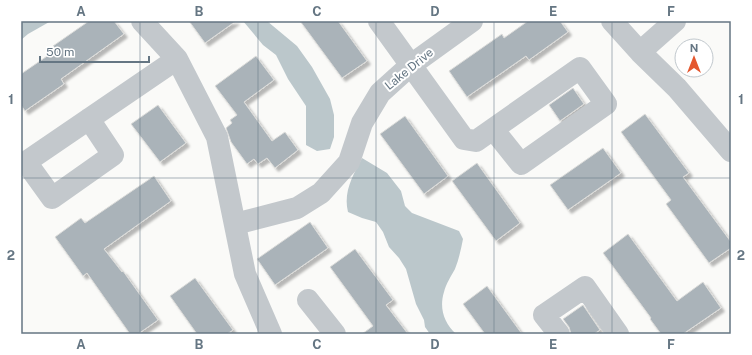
<svg xmlns="http://www.w3.org/2000/svg" width="752" height="355" font-family="'Public Sans',sans-serif">
  <defs>
    <filter id="shadow"><feDropShadow dx="3.5" dy="3.5" stdDeviation="1" flood-color="#0004"/></filter>
  </defs>
  <rect width="100%" height="100%" fill="#fafaf8"/>
  <path fill="#bbc7cb" d="M21 21H51L28 34 21 40Z
    M243 21H267L297 46 312 67 330 99 334 115V137L330 149 317 151 306 145V106L288 79 276 55 263 45Z
    M362 158 387 173 401 191 405 206 412 213 459 231 463 239C461 249 459 259 455 269 451 276 446 284 444 292 439 308 444 323 456 334H430L425 327 424 320 416 304 406 269 399 258 389 247 383 232 376 222 362 218 348 212C343 192 353 175 362 158Z"/>
  <path fill="#aab3b9" stroke="#dcdcda" filter="url(#shadow)" d="M89 21H114L124 34 61 79 64 84 25 111 21 105V74L56 50 53 46Z
    M189 21H236L205 43Z
    M300 21H338L367 61 342 78Z
    M528 21H560L568 32 529 60 526 56 467 97 449 71 502 34 504 38Z
    M256 56 274 80 244 102 272 141 285 132 298 150 275 168 267 158 258 164 254 159 247 164 231 142 226 128 232 123 230 120 237 115 215 86Z
    M573 88 584 104 560 121 549 105Z
    M158 105 186 143 160 162 131 124Z
    M645 114 689 173 683 177 731 242V248L709 263 666 204 671 200 621 132Z
    M405 116 448 176 424 194 380 134Z
    M603 148 621 173 568 210 550 185Z
    M477 163 520 223 496 241 452 181Z
    M154 176 171 201 104 249 122 272 123 271 158 320 138 334H130L87 273 83 276 55 237 81 218 85 223Z
    M310 222 328 248 275 285 257 259Z
    M628 234 677 301 703 282 721 308 683 334H661L650 319 651 318 603 253Z
    M355 249 393 300 386 305 408 334H362L373 326 330 267Z
    M195 278 233 330 227 334H197L170 296Z
    M487 286 522 334H485L463 304Z
    M583 305 600 330 594 334H571L569 327 563 319Z"/>
  <g fill="none" stroke-linecap="round" stroke-linejoin="round">
    <path stroke="#c3c8cc" stroke-width="22" d="M142 21 177 59 217 137 245 274 271 334
      M379 21 464 139 476 141 580 68 606 104 521 164 493 129
      M612 21 640 52 677 88 731 151
      M640 52 675 21
      M89 119 113 155 52 198 26 162 177 59
      M235 224 297 208 321 193 349 162 362 123 380 93 411 65 472 21
      M308 300 335 334
      M559 334 544 315 585 287 618 334"/>
  </g>
  <path fill="none" stroke="#657683" stroke-width="1" stroke-opacity="0.55" d="M140 21V334M258 21V334M376 21V334M494 21V334M612 21V334M21 178H731"/>
  <g text-anchor="middle" dominant-baseline="central" stroke-width="4" stroke-linejoin="round" paint-order="stroke">
    <g font-size="12" fill="#657683" stroke="#fff">
      <text transform="translate(409 69) rotate(-39)">Lake Drive</text>
    </g>
  </g>
  <rect width="752" height="355" fill="none" stroke="#ffffff" stroke-width="44"/>
  <g transform="translate(694 58)"><circle r="19" fill="#ffffff" stroke="#c1c8cd"/>
  <path d="M0-3L7 15L0 10L-7 15Z" fill="#e4572e"/>
  <text y="-6" font-size="11" font-weight="bold" text-anchor="middle" fill="#657683">N</text>
  </g>
  <path d="M40 56v6h109v-6" fill="none" stroke="#657683" stroke-width="2"/>
  <text x="46" y="56" font-size="12" fill="#657683" stroke="#ffffff" stroke-width="3" paint-order="stroke">50 m</text>
  <rect x="22" y="22" width="708" height="311" fill="none" stroke="#657683" stroke-width="1.5"/>
  <g font-size="13" text-anchor="middle" font-weight="bold" fill="#657683">
    <text x="81" y="16">A</text>
    <text x="199" y="16">B</text>
    <text x="317" y="16">C</text>
    <text x="435" y="16">D</text>
    <text x="553" y="16">E</text>
    <text x="671" y="16">F</text>
    <text x="11" y="104">1</text>
    <text x="741" y="104">1</text>
    <text x="11" y="260">2</text>
    <text x="741" y="260">2</text>
    <text x="81" y="349">A</text>
    <text x="199" y="349">B</text>
    <text x="317" y="349">C</text>
    <text x="435" y="349">D</text>
    <text x="553" y="349">E</text>
    <text x="671" y="349">F</text>
  </g>
</svg>
